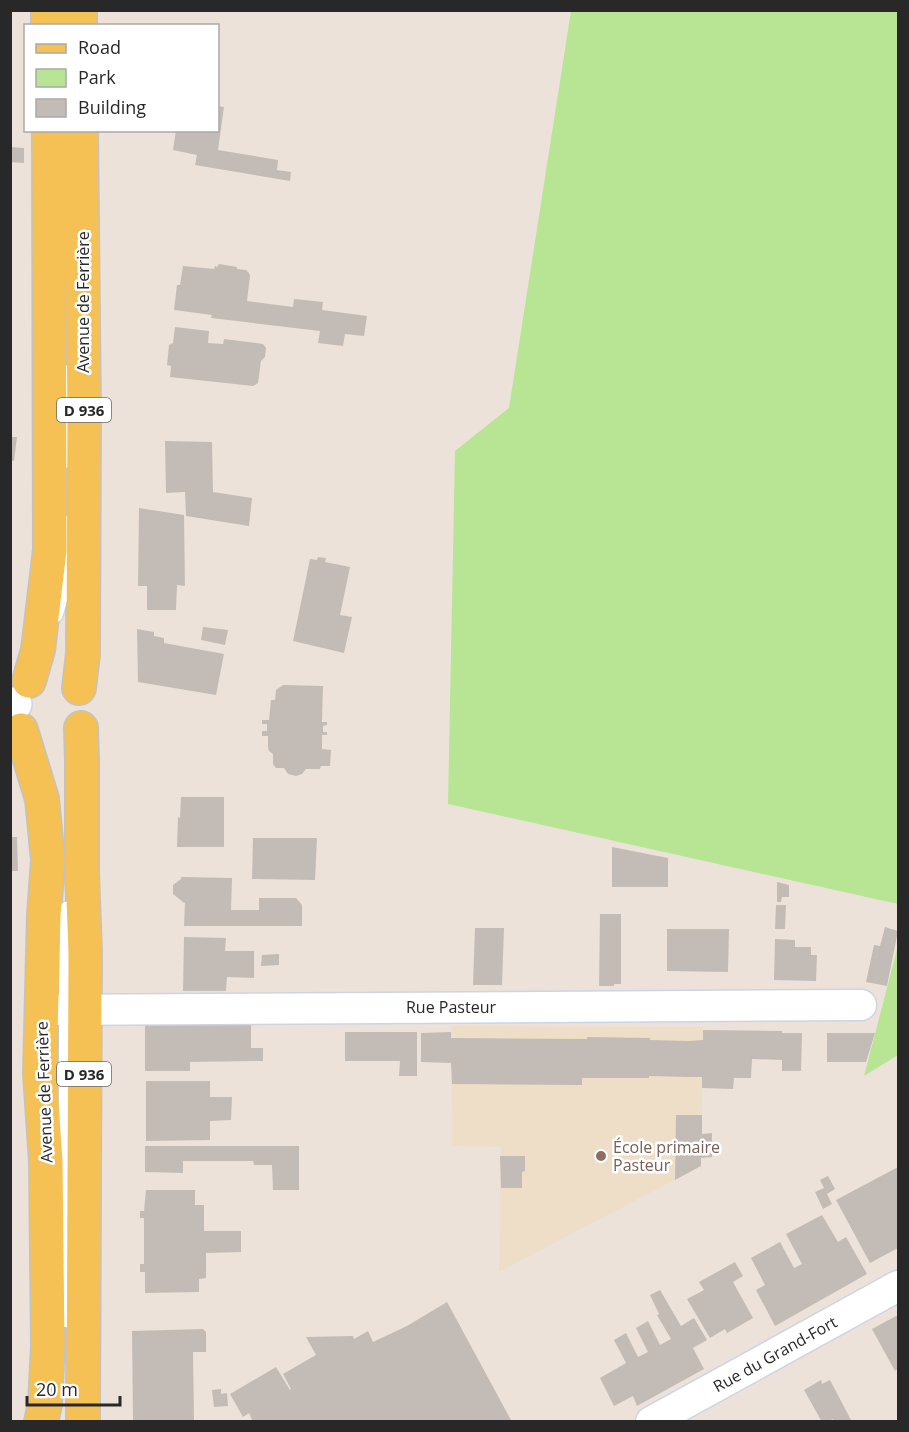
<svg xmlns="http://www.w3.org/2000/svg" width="909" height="1432" font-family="'Open Sans',sans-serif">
  <rect width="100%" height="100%" fill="#ece2d9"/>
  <path fill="#eedec7" d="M451 1026 703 1027 701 1166 499 1272 501 1147 452 1146Z"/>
  <path fill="#b7e593" d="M571 11H898V904L448 804 455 451 509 408Z
    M898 946V1055L864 1076Z"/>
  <path fill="#c3bcb6" d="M218 106 224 107 218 150 278 160 277 170 291 172 290 181 195 165 197 155 173 150 176 130H218Z
    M10 147 24 148V163L10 162Z
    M219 264 237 267V269L246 270 249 273 250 276 247 301 293 307 294 299 323 302 322 310 367 316 364 336 345 334 343 346 318 343 320 331 211 318 212 315 174 310 177 285H180L183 266 214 269 215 266 217 267Z
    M175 327 209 331 208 343 223 344 224 339 263 344 266 348 265 357 261 361 258 383 253 386 170 377 171 366 167 365 169 345 173 343Z
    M10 437H17L14 461 10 460Z
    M165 441 212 442 213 492 252 498 249 526 186 516 185 492 166 493Z
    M139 508 184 515 185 586 177 585 176 610H147V586H138Z
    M318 557 326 558 325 562 350 567 340 615 352 617 344 653 293 641 310 559 317 560Z
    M203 627 228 630 225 645 201 640Z
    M137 629 154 632V636L164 638V643L224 654 216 695 138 682Z
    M283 685 323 686 322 722H327V725L323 726V732H327V735H322V749L331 750 330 766H321L320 769H306L302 774 296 776 288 774 284 768H276L273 764V754L269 751 268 747V736H262V731H267V724H262V720H269L271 700H275L276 690Z
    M181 797H224V847H177L178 817 180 818Z
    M10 837H17L18 871H10Z
    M253 838H317L315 880 252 879Z
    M612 847 668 858V887H612Z
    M181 877 232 878 231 910H259V898H296L302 905V926H184L185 903 182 902V901L173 894V885L181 879Z
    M777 882 789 885V897H782L781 902H777Z
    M776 905H786L785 929H775Z
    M600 914H621V984H614V986H599Z
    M885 927 898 931 887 986 866 982 874 945 880 946Z
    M475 928H504L502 985H473Z
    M667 929H729L728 972 667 971Z
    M184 937 226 938 225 951H254V978L227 977 226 991H183Z
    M775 939 795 940V947H811V955H817L816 981 774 980Z
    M279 954V965L261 966 262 955Z
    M145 1023 251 1024V1048H263V1061L190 1062V1071H145Z
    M703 1030 782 1031V1033H802L801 1071H782V1060L752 1059 751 1078H734L733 1089 702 1088V1077H688L649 1076V1078H582V1085L452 1084 451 1063 421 1062V1033L451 1032V1038L587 1039V1037L650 1038V1040L688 1041 703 1040Z
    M345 1032H417V1076H399L400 1061H345Z
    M827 1033H875L866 1062H827Z
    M146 1081H210V1097H232L231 1120 210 1121V1140L146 1141Z
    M676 1115H702V1134L712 1133V1157L701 1158V1166L675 1180Z
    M145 1146H299V1190H273L272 1165H254L253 1161H183V1173L145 1172Z
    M500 1156H525V1171L522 1172V1188H501Z
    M898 1167V1248L870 1263 836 1200Z
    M828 1176 835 1189 827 1194 832 1204 823 1209 815 1192 824 1188 820 1180Z
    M146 1190H195V1205H204V1231H241V1252L206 1253V1278L199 1279V1292L145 1293V1272H140V1264H144V1218H140V1211H144Z
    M822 1215 838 1242 846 1237 867 1274 775 1326 756 1290 765 1285 751 1258 780 1242 794 1268 802 1264 786 1234Z
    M735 1262 743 1276 733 1282 753 1318 727 1333 725 1329 710 1338 687 1299 704 1290 699 1282Z
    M660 1290 681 1326 694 1318 707 1340 693 1348 704 1369 637 1406 633 1396 614 1406 600 1378 626 1363 614 1340 626 1333 638 1357 648 1352 636 1328 648 1321 660 1345 671 1339 657 1315 659 1314 650 1295Z
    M447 1302 512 1422H253L249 1413 243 1417 230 1394 276 1367 290 1390 291 1389 283 1374 316 1355 306 1337 353 1336 354 1339 368 1331 373 1342 407 1326Z
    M898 1315V1369L895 1371 872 1329Z
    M203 1329 206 1332V1352H193L194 1422H133L132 1331Z
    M821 1380 822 1384 830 1380 852 1422H834L833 1419 827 1422H822L804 1390Z
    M221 1389V1394L227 1393 228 1406 214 1407 212 1390Z"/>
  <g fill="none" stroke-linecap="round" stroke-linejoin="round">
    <defs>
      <path id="service" d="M67 373V460
        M55 615 63 589 68 523
        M67 1320 66 1175 67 909"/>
      <path id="minor" d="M42 1010 861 1005
        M651 1422 898 1286"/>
      <path id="tertiary" d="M10 704H15"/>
      <path id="primary" d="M48 10V26
        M80 10V26
        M29 681 38 650 50 550 49 130
        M79 688 83 654 84 413 81 130
        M81 728 82 761V872L85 953 83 1422
        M21 730 42 799 48 860 44 915 40 1074 46 1162 48 1346 45 1404 41 1422"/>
    </defs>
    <use href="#service" stroke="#ced4e2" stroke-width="18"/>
    <use href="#minor" stroke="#ced4e2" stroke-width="33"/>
    <use href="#tertiary" stroke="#ced4e2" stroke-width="36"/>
    <use href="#primary" stroke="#c3c3c3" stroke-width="36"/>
    <use href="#service" stroke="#fff" stroke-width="15"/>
    <use href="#minor" stroke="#fff" stroke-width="30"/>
    <use href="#tertiary" stroke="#fff" stroke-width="33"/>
    <use href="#primary" stroke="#f5c054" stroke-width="33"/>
  </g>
  <circle fill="#8d6e63" stroke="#fff" stroke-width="2" cx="601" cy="1156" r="6"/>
  <g text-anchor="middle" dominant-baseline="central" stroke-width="5" stroke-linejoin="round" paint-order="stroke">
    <g fill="#fff" stroke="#686868" stroke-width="1.5">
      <rect x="57" y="398" width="54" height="24" rx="4.5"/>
      <rect x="57" y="1062" width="54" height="24" rx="4.5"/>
    </g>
    <g font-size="15" font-weight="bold" fill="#282828">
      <text x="84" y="410">D 936</text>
      <text x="84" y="1074">D 936</text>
    </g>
    <g font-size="16" fill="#282828" stroke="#fff">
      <text transform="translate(83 302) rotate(-90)">Avenue de Ferrière</text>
      <text x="451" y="1007">Rue Pasteur</text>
      <text transform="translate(44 1092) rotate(-92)">Avenue de Ferrière</text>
      <text transform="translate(775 1354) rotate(-29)">Rue du Grand-Fort</text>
    </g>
    <g font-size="16" fill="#785e54" stroke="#fff" text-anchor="start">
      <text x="613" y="1147">École primaire<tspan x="613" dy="18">Pasteur</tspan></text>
    </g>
  </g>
  <rect width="909" height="1432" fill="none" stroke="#282828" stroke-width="24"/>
  <rect x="24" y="24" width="195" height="108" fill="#ffffff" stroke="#a9a9a9" stroke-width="1.5"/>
  <rect x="36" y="44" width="30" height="9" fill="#f5c054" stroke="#a9a9a9" stroke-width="1.5"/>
  <text x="78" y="54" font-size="18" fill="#282828">Road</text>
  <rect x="36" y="69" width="30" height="18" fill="#b7e593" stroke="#a9a9a9" stroke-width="1.5"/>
  <text x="78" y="84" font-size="18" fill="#282828">Park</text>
  <rect x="36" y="99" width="30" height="18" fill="#c3bcb6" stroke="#a9a9a9" stroke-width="1.5"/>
  <text x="78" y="114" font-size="18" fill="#282828">Building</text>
  <path d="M27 1396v9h93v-9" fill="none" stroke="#282828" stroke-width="3"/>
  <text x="36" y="1396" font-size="18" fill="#282828" stroke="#ffffff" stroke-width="4.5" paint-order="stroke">20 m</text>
</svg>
